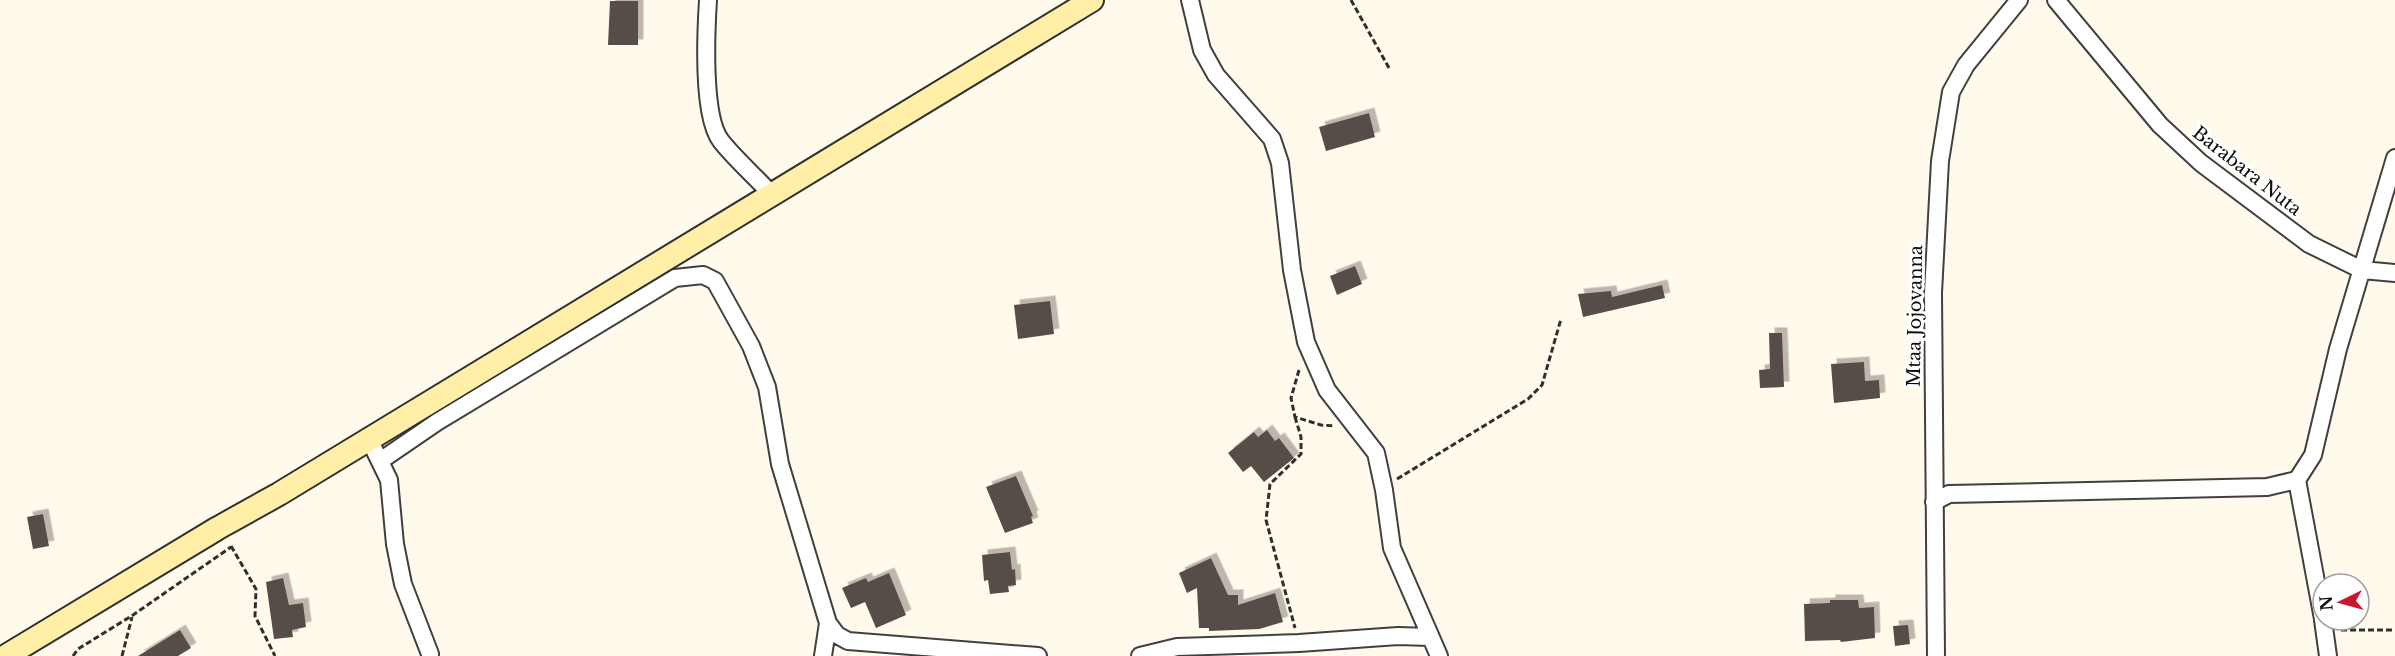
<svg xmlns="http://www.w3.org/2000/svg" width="2395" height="656" font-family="'Libre Baskerville',serif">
  <defs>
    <filter id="shadow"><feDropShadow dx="5.5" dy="-5.5" stdDeviation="0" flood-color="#0004"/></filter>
  </defs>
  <rect width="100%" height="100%" fill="#fffaec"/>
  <path fill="#564d48" filter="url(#shadow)" d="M610 1H638V45H608Z
    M1369 113 1375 137 1326 151 1319 127Z
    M1355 266 1362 284 1337 295 1330 276Z
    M1662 285 1665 298 1583 317 1578 294 1611 291 1612 297Z
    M1050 301 1054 334 1018 339 1014 305Z
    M1769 333H1782L1784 387 1760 388 1759 370 1770 369Z
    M1864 362 1865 381 1879 380 1880 398 1834 403 1831 364Z
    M1267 430 1275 441 1279 438 1294 458 1264 482 1251 466 1243 472 1228 453 1254 432 1258 437Z
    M1016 476 1033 516 1031 517 1033 523 1005 533 986 487Z
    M43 514 49 546 33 549 27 517Z
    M1010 552 1012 570 1015 569 1016 585 1008 586 1009 592 990 594 988 580 984 581 982 555Z
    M1211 558 1228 595H1238V605L1275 593 1283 622 1259 629 1209 631V628H1199L1197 588 1187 593 1179 573Z
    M889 573 906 615 876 628 865 602 851 608 842 588 866 578 868 582Z
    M283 578 289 605 303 603 306 627 292 630 293 637 274 639 266 582Z
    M1830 600H1858L1859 608 1874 607 1875 638 1841 642 1840 640 1805 641 1804 604 1830 603Z
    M1908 625 1910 644 1895 646 1893 626Z
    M180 630 191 648 178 656H138Z"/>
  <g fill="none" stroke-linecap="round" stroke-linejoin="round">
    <defs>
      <path id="street" d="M708 0C706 32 702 117 721 141 736 160 756 177 772 195
        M1190 0 1202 50 1216 75 1272 139 1280 163 1292 270 1306 342 1327 390 1376 453 1384 490 1392 548 1439 656
        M2056 0 2160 125 2201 163 2309 244 2362 270 2395 273
        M369 439 389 480 395 544 403 584 430 654
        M380 461 437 422 675 278 703 275 715 281 751 346 767 387 780 464 828 623 837 635 848 641 1038 656
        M2297 480 2323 619
        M1934 502 1949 494 2267 487 2297 480 2313 455 2338 349 2395 158
        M2323 620 2328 656
        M823 656 828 623
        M1140 656 1177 647 1299 643 1398 636 1430 637
        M1936 656 1933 293 1940 161 1951 92 1966 65 2019 0"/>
      <path id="secondary" d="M6 656 218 528 279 494 1092 0"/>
    </defs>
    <use href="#street" stroke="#404040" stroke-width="20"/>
    <use href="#secondary" stroke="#2f2f2f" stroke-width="26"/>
    <path stroke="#2f2f2f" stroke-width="3" stroke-dasharray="6 3" stroke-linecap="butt" d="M1351 0 1389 68
      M1299 370 1291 398 1295 417 1321 425 1335 426
      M1295 417 1301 437V454L1270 484 1266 520 1295 628
      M1397 479 1528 399 1542 385 1561 319
      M231 546 256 589 255 616 275 656
      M2341 630H2395
      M73 656 78 649 133 615 231 547
      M122 656 132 617"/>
    <use href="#street" stroke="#fff" stroke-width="16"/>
    <use href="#secondary" stroke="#ffefa7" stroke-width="22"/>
  </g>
  <g text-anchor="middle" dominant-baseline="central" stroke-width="6" stroke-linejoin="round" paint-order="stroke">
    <g font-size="18" fill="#0d0d0d" stroke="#fff">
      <text transform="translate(2247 171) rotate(38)">Barabara Nuta</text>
      <text transform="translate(1915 316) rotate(-89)">Mtaa Jojovanna</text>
    </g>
  </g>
  <g transform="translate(2341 602) rotate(265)"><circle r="28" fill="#ffffff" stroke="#9e9e9e" stroke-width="1.5"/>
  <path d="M0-4.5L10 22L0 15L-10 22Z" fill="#c9182d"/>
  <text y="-9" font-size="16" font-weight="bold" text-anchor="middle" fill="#0d0d0d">N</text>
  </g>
</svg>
